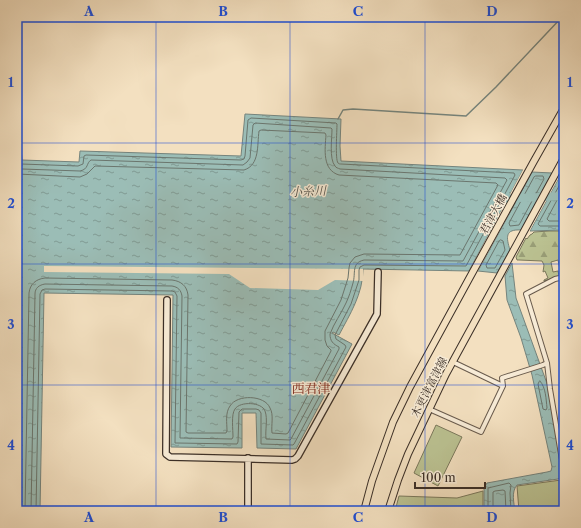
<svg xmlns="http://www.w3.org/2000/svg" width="581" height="528" font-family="'Libre Caslon Text','Noto Serif JP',serif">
  <defs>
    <pattern id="forest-firs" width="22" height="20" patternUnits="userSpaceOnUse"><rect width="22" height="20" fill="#bbc292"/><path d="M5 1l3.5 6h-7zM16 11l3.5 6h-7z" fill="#999e77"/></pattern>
    <pattern id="water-ripples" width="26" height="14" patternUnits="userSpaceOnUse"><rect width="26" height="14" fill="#9bbdb6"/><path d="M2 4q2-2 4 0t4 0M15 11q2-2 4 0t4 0" fill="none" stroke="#809a94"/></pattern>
  </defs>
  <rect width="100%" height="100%" fill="#f3e0c0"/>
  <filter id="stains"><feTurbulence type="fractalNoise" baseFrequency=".005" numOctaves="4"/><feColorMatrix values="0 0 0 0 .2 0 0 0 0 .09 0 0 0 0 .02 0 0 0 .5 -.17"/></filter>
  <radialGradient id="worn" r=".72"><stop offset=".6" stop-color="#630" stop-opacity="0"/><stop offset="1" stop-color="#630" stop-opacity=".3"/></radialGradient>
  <path fill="url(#forest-firs)" stroke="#7b785c" d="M549 231H564V275H560L559 271 560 269 558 260 551 262 553 272 558 271 559 276 544 281V280L548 278 545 271 543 272 544 265 542 261 519 260H517L516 257 526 238 527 239 530 235 532 234 534 232Z"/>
  <path fill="#bbc292" stroke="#7b785c" d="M436 425 462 437 438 486 414 473Z
    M561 480 562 482 564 493V511H519L517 486Z
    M483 491V511H395L399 496 457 498Z"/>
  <path fill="url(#water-ripples)" stroke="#75847d" d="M245 114 341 119 340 146 341 161 523 170 469 271 363 269C363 294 350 314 339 335L333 332 332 333 352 344 296 449 257 448 256 413H242V448L171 447 173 295 44 293 40 511H17V148H21L22 160 79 162 80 151 241 156Z
    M532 172 552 173 521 230C505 229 506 237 510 250L497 273 478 271Z
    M562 172H564V230L530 231Z
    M512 263 516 298 549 389 562 476 558 479 517 485C511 492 514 503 515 511H484V488L487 483 547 472 551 471 552 467 532 375 521 338 507 300 505 276Z"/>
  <path fill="#f3e0c0" d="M524 168 525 171 470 272 468 273Z
    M532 170H533L477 273 476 271Z
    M561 170H563L529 232 528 230Z
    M44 266 363 269V281L335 280 318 290 250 288 229 274 44 272Z"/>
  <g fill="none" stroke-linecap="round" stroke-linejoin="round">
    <path stroke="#6b766e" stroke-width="1" d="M17 152 18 161 21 164 78 166 83 164 84 156 86 155 241 160 244 159 245 156 248 120 251 118 336 123 337 124C337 131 335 159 338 163 339 164 340 164 341 164L514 173 515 175 466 266 364 265 360 267 359 270V280L351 304 335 335 336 339 345 345 346 347 294 444 293 445 261 444V413L259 410 256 409H242L239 412 238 442 237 444 177 443H175L177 296 175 292 172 291 45 289 42 290 40 294 36 511
      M17 167 22 169 80 171C89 169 86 163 91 160L243 165 247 162 250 158 253 125 255 123 331 128 332 129C332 138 329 159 335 166 336 168 338 168 340 169L505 178 507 180 463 261 364 260C351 263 356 273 353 283 351 290 349 297 346 303 341 314 334 323 330 334 330 341 333 344 339 347V349L291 439 290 440 266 439C265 430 268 419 265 411 262 402 240 401 235 409 231 414 233 430 233 437L232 439 182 438H180L182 296C181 290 178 287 172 286L45 284C39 285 35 288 35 294L31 511
      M17 174 80 177 87 174 95 166 244 170C260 165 257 145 259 131L261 130 325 133 326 135C325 149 322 170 339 175L496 183 498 185 460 255 364 254 355 257 350 263 349 268 348 278 341 300 325 331V340L327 346 331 350V351L288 433 286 434 272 433C271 425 274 415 270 408 265 395 237 394 230 406 225 413 227 423 227 431L226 433H188L186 432 188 295C187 286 181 281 172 280L45 278C36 279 30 284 29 293L25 511
      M536 176H543L544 179 519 225 510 226 509 223 534 177Z
      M564 177 538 224 540 226H564
      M564 187 547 219 549 221H564
      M501 240 503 241 505 250 495 268H487L486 265 499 241Z
      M540 381C546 388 546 399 547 408L546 410 543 409 538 384 539 382Z
      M488 511V488L509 483 511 485 510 493 511 511
      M493 511V492L495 491 503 490 505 491 506 511"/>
    <path stroke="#75847d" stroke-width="1.5" d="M338 119 343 110 353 109 466 116 496 87 562 17"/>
    <path stroke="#9bbdb6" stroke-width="8" d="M497 199 564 196"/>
    <defs>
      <path id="street" d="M564 277 555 279 526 294 547 363 550 389 564 472
        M453 362 503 386
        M429 409 481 432 503 386 502 378 543 365 547 363"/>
      <path id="secondary" d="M167 300 166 452V454L170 457 292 460 295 459 298 456 377 314 378 272
        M248 511V458"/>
      <path id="primary" d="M364 511 372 481 393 422 410 387 470 277 534 161 564 108
        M388 511 398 480 408 454 446 374 564 158"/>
    </defs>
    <use href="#street" stroke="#695b4d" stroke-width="6"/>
    <use href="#secondary" stroke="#3b2f27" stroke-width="8"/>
    <use href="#primary" stroke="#3b2f27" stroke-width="8"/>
    <use href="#street" stroke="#f7ebd6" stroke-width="4"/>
    <use href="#secondary" stroke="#f7ebd6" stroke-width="5.5"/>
    <use href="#primary" stroke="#f3e0c0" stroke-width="6"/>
  </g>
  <path fill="none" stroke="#1d4ed8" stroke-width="1" stroke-opacity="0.55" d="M156 17V511M290 17V511M425 17V511M17 143H564M17 264H564M17 385H564"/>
  <g text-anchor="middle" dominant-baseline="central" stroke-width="3" stroke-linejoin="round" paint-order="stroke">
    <g font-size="11" fill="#3b2f27" stroke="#f7ebd6">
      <text transform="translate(493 214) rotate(-61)">君津大橋</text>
      <text transform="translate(429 387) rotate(-63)">木更津富津線</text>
    </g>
    <g font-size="12" font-style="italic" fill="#53524b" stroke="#f7ebd6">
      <text transform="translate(308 191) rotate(-2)">小糸川</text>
    </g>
    <g font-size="13" fill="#7a1f14" stroke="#f7ebd6">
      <text x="311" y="388">西君津</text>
    </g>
  </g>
  <rect width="581" height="528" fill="none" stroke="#f3e0c0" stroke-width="44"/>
  <path d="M415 482v6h70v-6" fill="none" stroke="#3b2f27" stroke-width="2"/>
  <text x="421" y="482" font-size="12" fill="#3b2f27" stroke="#f7ebd6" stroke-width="3" paint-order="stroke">100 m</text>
  <rect x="22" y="22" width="537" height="484" fill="none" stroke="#1d4ed8" stroke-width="1.5"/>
  <g font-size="13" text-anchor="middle" font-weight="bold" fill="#1d4ed8">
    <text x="89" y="16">A</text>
    <text x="223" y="16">B</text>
    <text x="358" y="16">C</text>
    <text x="492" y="16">D</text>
    <text x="11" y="87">1</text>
    <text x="570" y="87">1</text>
    <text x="11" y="208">2</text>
    <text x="570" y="208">2</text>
    <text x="11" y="329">3</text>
    <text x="570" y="329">3</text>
    <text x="11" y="450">4</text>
    <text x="570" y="450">4</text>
    <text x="89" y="522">A</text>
    <text x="223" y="522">B</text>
    <text x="358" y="522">C</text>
    <text x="492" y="522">D</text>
  </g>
  <rect width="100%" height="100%" filter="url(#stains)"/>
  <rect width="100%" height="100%" fill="url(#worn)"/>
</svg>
